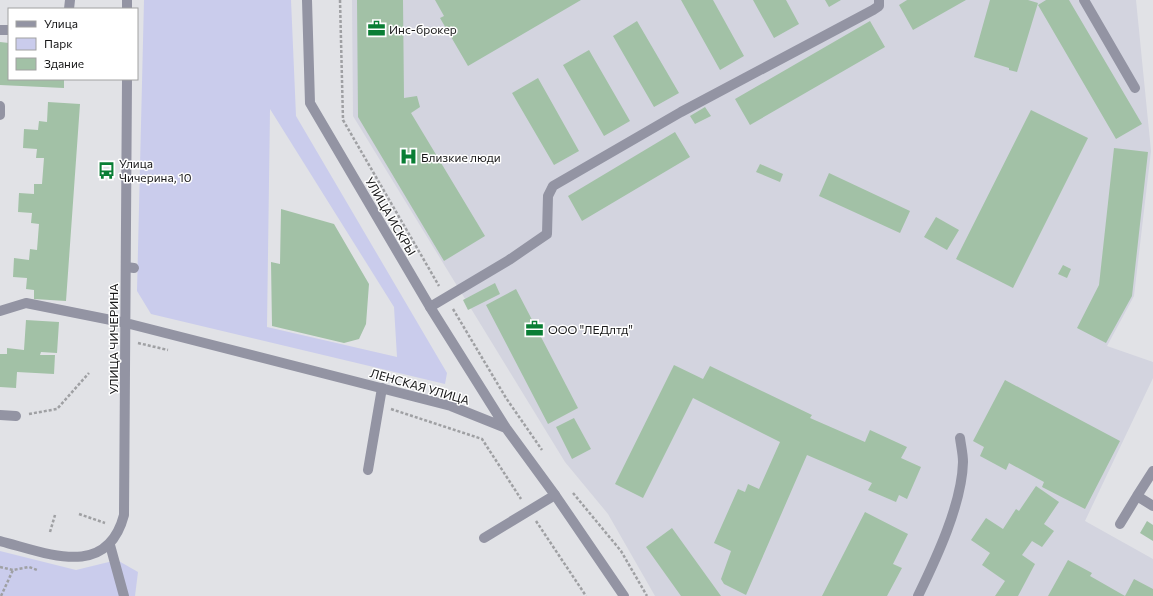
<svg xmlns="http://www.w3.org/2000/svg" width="1153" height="596" font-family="Commissioner,sans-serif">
  <rect width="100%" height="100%" fill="#e1e2e6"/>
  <path fill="#d3d4df" d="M352 0H1136L1151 151 1134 296 1107 346 1153 362V378L1085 521 1153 559V596H655L608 514 565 462 353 116Z"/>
  <path fill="#caccec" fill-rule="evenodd" d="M144 0H291L296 116 447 373 445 384 151 314 137 291ZM270 109 394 307 397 357 267 327Z
    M0 551 76 570 117 560 138 572 135 596H0Z"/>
  <path fill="#a2c1a6" d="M357 0H403L404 98 417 96 420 107 411 113 485 236 444 261 358 117Z
    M435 0H581L468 66 440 18 444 16Z
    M681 0H713L744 56 720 70Z
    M753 0H786L799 24 774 38Z
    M825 0H841L829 7Z
    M907 0H966L913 30 899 5Z
    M990 0H1028L1038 3 1017 72 1009 70V68L974 57Z
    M1046 0H1069L1142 124 1116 139 1038 5Z
    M637 21 679 93 654 107 613 36Z
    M870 21 885 47 750 125 735 99Z
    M0 42 9 43V79H64V88L0 85Z
    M589 50 630 121 604 136 563 65Z
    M538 78 579 151 554 165 512 93Z
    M48 102 80 104 66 301 34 299V290L26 289 27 278 13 277 14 258 29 260 30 249 37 250 39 224 31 223 32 213 18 212 19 193 34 194V184H42L44 158H36L37 149 23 148 24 129 38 130 39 121 47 122Z
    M705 107 711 116 695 124 690 116Z
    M1031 110 1088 138 1013 288 956 259Z
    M675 132 690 157 582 221 568 196Z
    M1114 148 1148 152 1132 296 1106 343 1077 328 1099 285Z
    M760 164 783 174 780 182 756 172Z
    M829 173 910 211 900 233 819 196Z
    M281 209 334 224 369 284 366 324 359 339 344 343 272 326 271 262 280 264Z
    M936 217 959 230 947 250 924 237Z
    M1063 265 1071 269 1067 278 1058 274Z
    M495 283 500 294 468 310 463 300Z
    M516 289 578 408 548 424 486 305Z
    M26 320 59 322 57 353 41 352 40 355H55L54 374 17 372 16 388 0 387V354H7V348L24 350Z
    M674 365 703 379 710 366 812 415 810 418 865 442 870 430 907 447 901 458 921 467 907 499 899 495 896 502 868 490 872 483 807 455 746 595 724 584 721 579 731 551 714 543 738 489 745 492 748 484 759 489 780 442 693 398 643 498 615 484Z
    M1005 380 1120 441 1085 509 1042 487 1044 482 1009 463 1006 470 980 456 984 447 973 441Z
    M574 418 591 449 572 459 556 427Z
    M1036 486 1059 502 1044 524 1054 531 1042 547 1032 541 1022 555 1035 564 1018 596H995L1005 581 982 565 990 553 971 540 986 518 1003 529 1016 509 1019 511Z
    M865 512 908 534 893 564 902 568 887 596H822Z
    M1147 521 1153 525V541L1140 533Z
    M672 528 721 596H681L646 547Z
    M1068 560 1092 573 1090 576 1125 596 1134 579 1153 589V596H1048Z"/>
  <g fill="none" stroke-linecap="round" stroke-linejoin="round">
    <path stroke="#9fa0a3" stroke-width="2.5" stroke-dasharray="3 2" stroke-linecap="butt" d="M340 0 343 120 439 286
      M453 309 506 398 542 450
      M138 343 168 350
      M391 409 482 439 521 499
      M29 414 57 409 89 373
      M573 493 621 551 647 596
      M79 514 105 523
      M536 521 586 596
      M50 532 55 515
      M0 567 13 570 29 567 37 570
      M1 596 13 570"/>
    <path stroke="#9394a3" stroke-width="10" d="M1084 0 1135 88
      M69 9 70 0
      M0 30H9
      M0 115V106
      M126 267 134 268
      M430 307 509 260 547 234 548 196 553 186 681 112 873 10 879 6V0
      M0 311 26 303 126 323
      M0 415 16 416
      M368 470 382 388
      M1153 471 1137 496 1153 506
      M1120 524 1137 496
      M484 538 555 495
      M110 545 124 596
      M918 596C936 559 962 504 963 462 963 454 961 446 960 438"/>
    <path stroke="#9394a3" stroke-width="10" d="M307 0 310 103 430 307 506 428 555 495 624 596
      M127 9V0
      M126 323 451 406 506 428
      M0 541C47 553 107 580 124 515L127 79"/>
  </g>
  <defs>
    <symbol id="office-bare" viewBox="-9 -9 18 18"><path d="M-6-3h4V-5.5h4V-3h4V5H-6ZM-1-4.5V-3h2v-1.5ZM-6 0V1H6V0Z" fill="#097e34" stroke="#fff" stroke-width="2.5" paint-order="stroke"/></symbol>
    <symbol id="hospital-bare" viewBox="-9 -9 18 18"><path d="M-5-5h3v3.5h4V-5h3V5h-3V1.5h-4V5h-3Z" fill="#097e34" stroke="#fff" stroke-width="2.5" paint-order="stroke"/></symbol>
    <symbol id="bus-bare" viewBox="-9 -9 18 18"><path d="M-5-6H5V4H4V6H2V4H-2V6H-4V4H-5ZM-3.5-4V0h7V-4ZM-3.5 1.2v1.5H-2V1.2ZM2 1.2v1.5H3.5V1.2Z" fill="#097e34" stroke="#fff" stroke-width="2.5" paint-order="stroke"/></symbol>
  </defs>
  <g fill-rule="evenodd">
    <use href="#office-bare" x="364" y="16" width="25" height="25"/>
    <use href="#hospital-bare" x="396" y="144" width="25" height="25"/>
    <use href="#bus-bare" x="94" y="158" width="25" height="25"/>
    <use href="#office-bare" x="522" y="316" width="25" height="25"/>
  </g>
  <g text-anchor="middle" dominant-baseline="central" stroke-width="3" stroke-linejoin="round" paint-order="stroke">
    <g font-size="12" fill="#161617" stroke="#fff" text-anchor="start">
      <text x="389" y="29">Инс-брокер</text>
      <text x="421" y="157">Близкие люди</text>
      <text x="119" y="163">Улица<tspan x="119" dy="14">Чичерина, 10</tspan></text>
      <text x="548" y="329">ООО "ЛЕДлтд"</text>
    </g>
    <g font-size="12" fill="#161617" stroke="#fff">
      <text transform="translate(391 216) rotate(60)">УЛИЦА ИСКРЫ</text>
      <text transform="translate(113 339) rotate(-90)">УЛИЦА ЧИЧЕРИНА</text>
      <text transform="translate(420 386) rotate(16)">ЛЕНСКАЯ УЛИЦА</text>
    </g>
  </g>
  <rect x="8" y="8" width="130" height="72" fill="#ffffff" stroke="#a2a2a2"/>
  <rect x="16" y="21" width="20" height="6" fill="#9394a3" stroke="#a2a2a2"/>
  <text x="44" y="28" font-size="12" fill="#161617">Улица</text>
  <rect x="16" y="38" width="20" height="12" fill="#caccec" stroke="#a2a2a2"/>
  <text x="44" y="48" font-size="12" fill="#161617">Парк</text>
  <rect x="16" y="58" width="20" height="12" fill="#a2c1a6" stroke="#a2a2a2"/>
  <text x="44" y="68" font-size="12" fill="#161617">Здание</text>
</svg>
